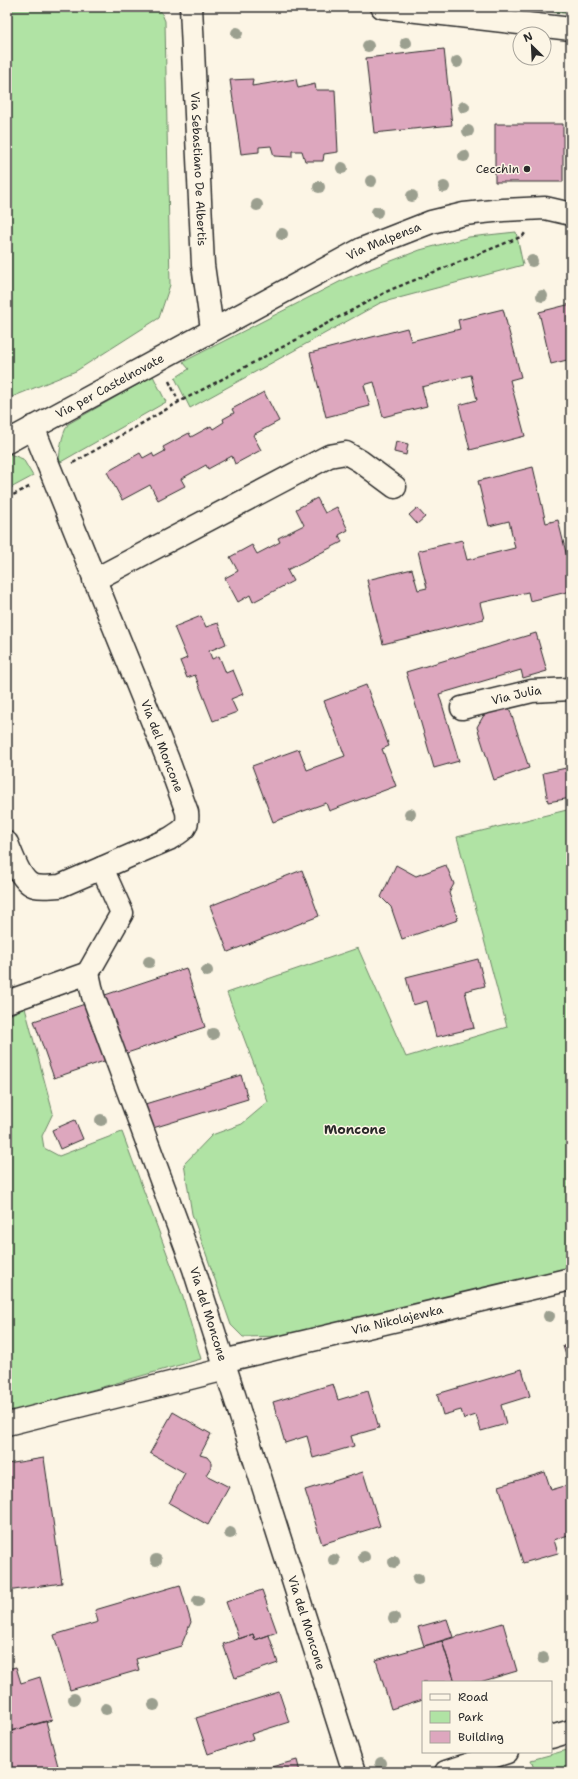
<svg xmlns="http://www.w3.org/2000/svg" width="578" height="1779" font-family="'Shantell Sans',sans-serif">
  <rect width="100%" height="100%" fill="#fcf5e5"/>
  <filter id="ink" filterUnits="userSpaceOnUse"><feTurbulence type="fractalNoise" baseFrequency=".025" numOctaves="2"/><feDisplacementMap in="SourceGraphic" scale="8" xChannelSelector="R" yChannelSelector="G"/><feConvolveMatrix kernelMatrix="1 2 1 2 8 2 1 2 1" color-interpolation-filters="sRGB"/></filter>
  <g filter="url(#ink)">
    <path fill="#b0e3a4" stroke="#6e8768" d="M7 7H159L165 21 170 285 159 318 76 371 7 399Z
      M516 7H571V14Z
      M516 232 523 265 380 303 190 408 175 378 189 369 183 362 347 278 420 250 469 237Z
      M153 376 166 402 59 463C60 448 61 437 68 424Z
      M10 454 23 459 33 476 7 490V456Z
      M571 809V1268L285 1336 243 1337 231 1325 192 1214 184 1164 212 1135 242 1124 268 1102 227 993 358 948 406 1057 507 1027 457 837Z
      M25 1008 53 1113 42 1136 44 1148 59 1156 122 1132 182 1294 201 1359 7 1414V1016Z
      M571 1749V1772H535L531 1760Z"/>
    <path fill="#dda7be" stroke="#2b2b2b" d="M444 49 452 125 374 133 366 58Z
      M253 79 252 86 296 79 298 88 315 84 316 90H335L338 152 324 154 323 161H305L302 151H292V157L274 156 271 146 259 147V152L241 154 230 80Z
      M495 124H563V182H495Z
      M571 304V359L551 364 539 312Z
      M503 309 521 377 510 380 525 436 470 450 459 405 477 400 471 375 422 387 427 406 383 417 374 382 364 385 370 406 326 417 310 353 407 328 411 341 460 329 458 320Z
      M264 392 279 421 253 435 261 450 235 464 232 456 208 469 206 465 181 479 185 486 158 500 150 485 122 500 107 472 140 453 143 458 152 453 154 457 165 451 163 447 189 433 191 437 211 426 213 429 224 422 223 419 234 413 232 409Z
      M396 441 408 444 406 455 394 452Z
      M533 467 546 523 558 520 571 573V591L530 601 528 592 480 603 484 619 383 644 367 580 412 569 418 590 427 588 418 551 462 540 467 560 515 548 509 521 489 526 478 481Z
      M317 498 325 513 337 507 348 530 339 535 342 542 287 570 293 581 253 602 250 595 238 602 225 578 238 571 230 557 252 545 257 554 280 542 278 538 304 525 296 509Z
      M417 508 425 517 417 524 409 515Z
      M201 616 206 627 218 623 226 644 209 651 212 659 219 656 226 673 233 670 243 694 231 699 237 712 213 721 195 675 187 678 180 661 187 658 174 627Z
      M536 633 547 671 523 678 521 670 439 694 459 761 434 768 406 672Z
      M366 685 389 746 382 749 396 786 329 811 326 803 273 822 252 766 299 749 307 770 345 756 324 701Z
      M509 707 529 768 494 780 477 727 484 715Z
      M571 767V798L548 802 543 773Z
      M396 865 416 876 446 865 454 884 449 893 458 920 402 939 391 907 381 897Z
      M302 870 319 916 228 952 210 906Z
      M478 959 485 986 465 991 474 1028 436 1037 427 1001 413 1005 406 977Z
      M186 968 205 1027 124 1054 105 995Z
      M88 1003 107 1060 54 1078 34 1021Z
      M241 1075 248 1099 153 1128 145 1104Z
      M75 1120 83 1139 60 1149 52 1130Z
      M571 1344V1371L563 1346Z
      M522 1369 530 1396 501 1405 506 1424 481 1431 476 1415 464 1419 461 1410 443 1415 437 1394Z
      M333 1384 338 1400 368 1391 379 1428 351 1436 354 1446 313 1458 307 1436 285 1443 273 1402Z
      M173 1412 211 1434 200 1455 207 1457 211 1462V1467L206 1475 229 1487 208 1525 169 1503 185 1473 150 1453Z
      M44 1458 62 1583 7 1591V1464Z
      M363 1472 380 1526 322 1544 305 1490Z
      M545 1472 551 1490 568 1485 571 1495V1534L554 1540 558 1553 523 1563 499 1486Z
      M180 1585 191 1622 181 1646 136 1659 139 1670 70 1690 54 1635 98 1622 95 1610Z
      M262 1590 277 1632 255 1640 253 1634 239 1639 226 1602Z
      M447 1619 453 1637 424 1646 418 1627Z
      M503 1623 517 1671 480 1682H455L442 1641Z
      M253 1634 255 1640 269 1635 278 1663 235 1678 223 1644Z
      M442 1641 455 1682H423V1699L391 1709 376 1660Z
      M16 1667 21 1683 40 1677 52 1720 7 1732V1669Z
      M279 1692 289 1722 251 1734 253 1739 208 1754 196 1718Z
      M46 1721 58 1766 51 1768V1772H7V1732Z
      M297 1760 300 1772H253Z"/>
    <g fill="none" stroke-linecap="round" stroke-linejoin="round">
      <defs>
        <g id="minor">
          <path id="s1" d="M191 7 203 265 212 329"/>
          <path d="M382 7 571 29"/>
          <path id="s2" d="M7 442 362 249 431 222 464 214 503 210 545 208 571 214"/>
          <path d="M94 580 329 456 346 453 360 461 395 487"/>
          <path id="s3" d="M462 708 532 691 571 689"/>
          <path d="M7 843C12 855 21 883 35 886 43 888 52 886 60 886L169 839C182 831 189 829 187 812L168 760 33 427"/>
          <path id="s4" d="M102 868 122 913 88 973 93 996 194 1269 354 1772"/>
          <path d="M7 1002 88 973"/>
          <path id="s5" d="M223 1361 571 1279"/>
          <path d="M7 1424 226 1369"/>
          <path d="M551 1737 571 1731"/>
          <path d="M446 1772 507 1752"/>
        </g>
      </defs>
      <use href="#minor" stroke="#2b2b2b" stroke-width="25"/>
      <path stroke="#2b2b2b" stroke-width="2.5" stroke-dasharray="4 3" stroke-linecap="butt" d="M169 381 179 402
        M73 463 179 402 390 290 523 236 525 233
        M7 498 31 486"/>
      <use href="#minor" stroke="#fcf5e5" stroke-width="22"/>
    </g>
    <g fill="#9b9f8f">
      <circle cx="237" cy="33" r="6"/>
      <circle cx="406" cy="43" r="6"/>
      <circle cx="368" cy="46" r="6"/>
      <circle cx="457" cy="62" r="6"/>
      <circle cx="464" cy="107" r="6"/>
      <circle cx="468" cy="131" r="6"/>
      <circle cx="464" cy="156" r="6"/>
      <circle cx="342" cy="168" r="6"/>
      <circle cx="371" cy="181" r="6"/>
      <circle cx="319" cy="187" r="6"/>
      <circle cx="444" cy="187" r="6"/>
      <circle cx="412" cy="196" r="6"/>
      <circle cx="257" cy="205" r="6"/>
      <circle cx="377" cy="212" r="6"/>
      <circle cx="282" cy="234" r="6"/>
      <circle cx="532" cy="261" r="6"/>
      <circle cx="542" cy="296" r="6"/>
      <circle cx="410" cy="814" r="6"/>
      <circle cx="149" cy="962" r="6"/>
      <circle cx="207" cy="971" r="6"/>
      <circle cx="213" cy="1034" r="6"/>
      <circle cx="101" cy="1120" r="6"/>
      <circle cx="549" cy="1316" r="6"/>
      <circle cx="230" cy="1533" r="6"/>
      <circle cx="364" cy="1557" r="6"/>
      <circle cx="156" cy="1560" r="6"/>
      <circle cx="334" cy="1560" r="6"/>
      <circle cx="394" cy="1562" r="6"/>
      <circle cx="418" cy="1579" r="6"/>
      <circle cx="198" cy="1601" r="6"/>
      <circle cx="394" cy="1618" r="6"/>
      <circle cx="543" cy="1658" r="6"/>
      <circle cx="74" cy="1699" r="6"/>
      <circle cx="154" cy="1705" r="6"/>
      <circle cx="106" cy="1709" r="6"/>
      <circle cx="381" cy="1763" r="6"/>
    </g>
  </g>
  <circle fill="#2b2b2b" stroke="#fcf5e5" stroke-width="1.5" cx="527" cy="169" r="4"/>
  <g text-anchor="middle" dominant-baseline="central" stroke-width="3" stroke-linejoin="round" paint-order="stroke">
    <g font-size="12" fill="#2b2b2b" stroke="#fcf5e5">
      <text stroke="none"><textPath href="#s1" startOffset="162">Via Sebastiano De Albertis</textPath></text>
      <text stroke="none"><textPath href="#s2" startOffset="427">Via Malpensa</textPath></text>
      <text stroke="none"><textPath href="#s2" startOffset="117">Via per Castelnovate</textPath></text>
      <text stroke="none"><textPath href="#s3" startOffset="56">Via Julia</textPath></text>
      <text transform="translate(162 746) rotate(69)">Via del Moncone</text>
      <text stroke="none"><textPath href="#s4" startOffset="480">Via del Moncone</textPath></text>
      <text stroke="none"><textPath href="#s5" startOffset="179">Via Nikolajewka</textPath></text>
      <text stroke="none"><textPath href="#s4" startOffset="804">Via del Moncone</textPath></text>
    </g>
    <g font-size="12" fill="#2b2b2b" stroke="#fcf5e5" text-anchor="end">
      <text x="519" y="169">Cecchin</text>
    </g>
    <g font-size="13" font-weight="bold" fill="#2b2b2b" stroke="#fcf5e5">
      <text x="355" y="1129">Moncone</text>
    </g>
  </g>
  <rect width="578" height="1779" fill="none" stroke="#fcf5e5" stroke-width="24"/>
  <rect x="12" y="12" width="554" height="1755" fill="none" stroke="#2b2b2b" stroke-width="1.5" filter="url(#ink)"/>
  <rect x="422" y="1681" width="130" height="72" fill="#fcf5e5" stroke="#a8a49b"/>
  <rect x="430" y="1694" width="20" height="6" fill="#fcf5e5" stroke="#a8a49b"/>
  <text x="458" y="1701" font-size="12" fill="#2b2b2b">Road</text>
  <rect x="430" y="1711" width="20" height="12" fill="#b0e3a4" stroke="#a8a49b"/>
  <text x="458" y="1721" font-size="12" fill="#2b2b2b">Park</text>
  <rect x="430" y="1731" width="20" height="12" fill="#dda7be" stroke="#a8a49b"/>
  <text x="458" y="1741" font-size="12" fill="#2b2b2b">Building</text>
  <g transform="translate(532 46) rotate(336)"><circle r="19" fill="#fcf5e5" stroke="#a8a49b"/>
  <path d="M0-3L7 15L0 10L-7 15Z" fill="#2b2b2b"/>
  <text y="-6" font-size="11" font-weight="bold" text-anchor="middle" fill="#2b2b2b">N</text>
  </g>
</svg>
